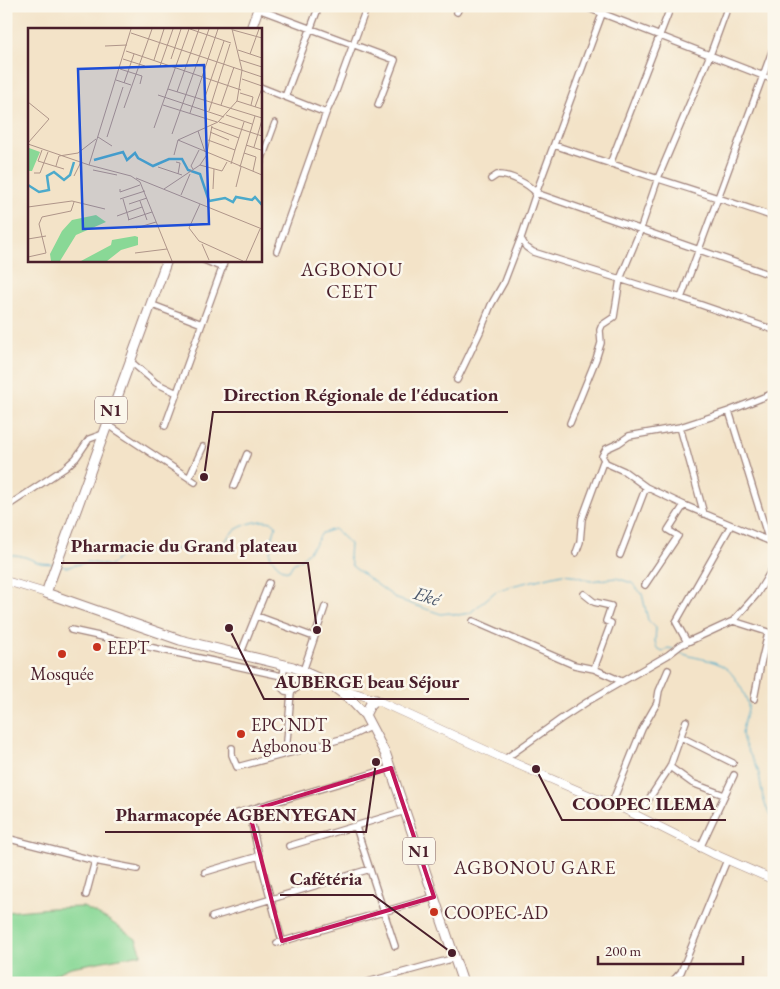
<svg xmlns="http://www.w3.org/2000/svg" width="780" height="989" font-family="'EB Garamond',serif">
  <rect width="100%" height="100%" fill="#fbf7ec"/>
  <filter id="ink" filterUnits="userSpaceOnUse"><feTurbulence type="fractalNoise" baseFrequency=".02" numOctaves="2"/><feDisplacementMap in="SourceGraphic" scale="10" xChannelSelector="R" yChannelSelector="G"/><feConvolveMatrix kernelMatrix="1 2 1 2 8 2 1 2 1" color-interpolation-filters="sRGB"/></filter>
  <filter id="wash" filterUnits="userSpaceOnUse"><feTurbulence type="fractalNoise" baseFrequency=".0096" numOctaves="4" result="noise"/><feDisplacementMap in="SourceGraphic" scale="20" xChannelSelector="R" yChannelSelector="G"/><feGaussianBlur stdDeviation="1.12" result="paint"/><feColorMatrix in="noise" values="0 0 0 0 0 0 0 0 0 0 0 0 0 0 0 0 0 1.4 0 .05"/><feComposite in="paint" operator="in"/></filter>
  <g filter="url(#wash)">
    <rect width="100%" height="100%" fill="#f3e3c8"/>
    <path fill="#89d896" stroke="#6a7c60" d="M83 907 107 919 136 939 142 954 71 967 35 983H6V912L50 908Z"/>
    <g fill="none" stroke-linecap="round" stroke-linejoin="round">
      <path stroke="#4caacb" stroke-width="1" d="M6 555C19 554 26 557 37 562 42 564 48 563 53 564
        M60 566 67 567 88 562 110 566 122 554 170 549 187 550 223 544C226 540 230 534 234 531 243 524 268 516 276 525L271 543 270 555C274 562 281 571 289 571L293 564C306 557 314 546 322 533L334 529 350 544 349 557 352 566 397 599 441 614 449 613 458 615 470 613 496 591 515 585 562 574 572 575 590 581 616 578 632 583 642 594 648 620 656 628 655 641 657 649 663 652 668 648 673 649
        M677 651C693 660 712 657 727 669 734 674 750 700 748 709 746 719 740 728 743 739 746 750 754 760 758 770 761 781 761 793 765 804 767 811 772 815 774 821"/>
    </g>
  </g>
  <g filter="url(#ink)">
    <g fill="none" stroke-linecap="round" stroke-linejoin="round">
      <defs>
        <path id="minor" d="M583 6 774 80
          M258 9 395 60 378 105
          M457 12 460 6
          M260 87 326 113
          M285 97 319 6
          M554 145C627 170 701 191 774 217
          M260 164 275 123
          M610 164 671 6
          M491 179 497 175C509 174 529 184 536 193L774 276
          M521 239 526 247 533 252 681 298 774 330
          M277 251 326 113 335 94 367 6
          M204 260 223 268
          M681 298 774 46
          M150 304 202 324
          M130 361 156 383 177 393
          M457 380 480 332 491 305 504 282 522 235 536 193 605 6
          M774 393 729 411 680 427 629 436 619 443 606 449 602 456 606 463 624 471 646 487 684 505 774 543
          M729 411 769 541
          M570 423 596 359 601 343 600 330 602 325 614 317 620 279 640 231 658 178 710 55 728 6
          M107 424 195 482
          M165 426 225 260
          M680 427 704 514
          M189 478 203 447
          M234 486 247 454
          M6 507 65 468 76 458 89 439 103 434
          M576 553 580 542 582 519 603 462
          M620 555 646 487
          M645 585 678 536 668 530 684 505
          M584 594 594 602 611 606 606 621 611 623 594 669
          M257 616 314 637
          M473 621 574 665 594 669 621 681
          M733 621 774 634
          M71 630 300 680
          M687 642 676 622 731 525
          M240 655 269 583
          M284 668 282 688 285 691 291 692
          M303 671 325 607
          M754 699 761 663 768 633
          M681 737 733 763
          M232 748V755L237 767 349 737 372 726
          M286 753 291 692 297 688 302 674
          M505 759 561 719 590 700 668 655 681 645 733 621 757 594 774 566
          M670 767 692 783 724 795
          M612 803 642 729 657 703 659 691 668 670
          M645 805 670 767 686 721
          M249 811 259 856 282 941
          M231 815 391 768
          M356 827 395 946
          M6 838 100 862 137 869
          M289 846 405 811
          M700 848 734 775
          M205 872 259 856
          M86 895 95 861
          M212 917 370 869
          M277 943 434 897
          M364 983 455 958
          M671 983 681 972 727 860"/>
        <path id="major" d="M6 581 46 593
          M337 687 376 700 505 759 595 798 612 803 714 854 774 880"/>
        <path id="highway" d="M251 29 259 6
          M167 260 46 593 180 640 293 667 327 682 349 698 365 715 386 755 463 983
          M365 715 370 705 376 700"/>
      </defs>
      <use href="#minor" stroke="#9e817a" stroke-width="8"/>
      <use href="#major" stroke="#9e817a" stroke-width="9"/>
      <use href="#highway" stroke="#9e817a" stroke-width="11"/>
      <use href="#minor" stroke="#fff" stroke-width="5.5"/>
      <use href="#major" stroke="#fff" stroke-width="8"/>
      <use href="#highway" stroke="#fff" stroke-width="9"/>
    </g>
  </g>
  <path fill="none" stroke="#c2185b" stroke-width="4" stroke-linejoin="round" d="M391 768 434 897 282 941 249 811Z"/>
  <g fill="#c8321e" stroke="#fbf7ec" stroke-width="2">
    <circle cx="97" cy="647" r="5"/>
    <circle cx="62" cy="654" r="5"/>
    <circle cx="241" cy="734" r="5"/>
    <circle cx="434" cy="912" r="5"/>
  </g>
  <g text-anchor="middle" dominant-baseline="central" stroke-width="5" stroke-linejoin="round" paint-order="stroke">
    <g fill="#fbf7ec" stroke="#7f6065" stroke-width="1">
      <rect x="95" y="396.5" width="32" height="27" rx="4"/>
      <rect x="403" y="837.5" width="32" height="27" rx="4"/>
    </g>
    <g font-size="16" font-weight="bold" fill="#4a1f2b">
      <text x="111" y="410">N1</text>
      <text x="419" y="851">N1</text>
    </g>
    <g font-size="18" fill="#4a1f2b" stroke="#fbf7ec" text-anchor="start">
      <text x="107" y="647">EEPT</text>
      <text x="62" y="673" text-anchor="middle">Mosquée</text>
      <text x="251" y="724">EPC NDT<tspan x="251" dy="21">Agbonou B</tspan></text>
      <text x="444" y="912">COOPEC-AD</text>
    </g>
    <g font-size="19" letter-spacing="1" fill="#4a1f2b" stroke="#fbf7ec">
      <text x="352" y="269">AGBONOU<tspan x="352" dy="22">CEET</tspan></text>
      <text x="535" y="867">AGBONOU GARE</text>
    </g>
    <g font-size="19" font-style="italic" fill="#4b576b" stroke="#fbf7ec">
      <text transform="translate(427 596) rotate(17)">Eké</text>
    </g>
  </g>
  <g transform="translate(28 28)">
    <rect width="234" height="234" fill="#f3e3c8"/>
    <path d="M1 120 12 124 4 143H0ZM68 187 78 194 48 207 32 233H23L22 226 34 203 44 192ZM107 208 110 209V217L93 222 79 233H53L83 217 84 212Z" fill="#89d896"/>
    <path fill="none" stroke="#4caacb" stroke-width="2.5" d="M66 132 95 124 99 132 107 125 110 130 125 138 141 131H154L160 142 172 146 181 173 197 170 205 174 208 169 224 172 227 169 234 177M0 157 11 164 21 162 19 148 26 144 36 152 42 147 46 134"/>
    <path fill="none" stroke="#af9589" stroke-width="1" d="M103 1 61 137 103 148 112 154 144 233M162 1 203 15M204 1 214 42 209 73 190 94 150 112 234 147M205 2 234 10M103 5 234 49M77 18 99 17M210 22 234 30M98 23 213 62M222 26 231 1M95 31 117 38M143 31 153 1M126 32 136 1M212 32 234 39M132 38 145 1M92 41 114 48 112 56M214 51 234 58M88 52 103 57M96 55 106 26M140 61 234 90M149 64 171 1M212 65 225 69 223 77M130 67 196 89M176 72 196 13M209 73 234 81M0 74 21 91 0 115M135 77 189 94M193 77 206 39M227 79 234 60M96 80 124 1M181 83 202 16M162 85 190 1M198 87 224 96M191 94 234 108M183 99 211 110M126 100 161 1M170 103 177 124M182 104 201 112M144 106 181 1M70 109 84 118M79 109 95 59M180 112 207 122 203 136M0 116 61 137M218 117 233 122M226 119 234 92M14 122 10 133 36 141M207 122 216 94M179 125 184 98M216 125 228 129 225 143M146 127 150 112M148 134 152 135 150 146M172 137 194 143 199 134M28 138 31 128 50 125 68 111M130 139 154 147M212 139 227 88M165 141 163 138 171 122M65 142 89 147M6 145H12L20 124M46 148 53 134M108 150 234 201M208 159 213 139M92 161V164L112 157M136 161 172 137 180 125M185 161 186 141M153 167 162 146M92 171 117 163M95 171 101 192M112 173 119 192M101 176 119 170M172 176 161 200 171 213 215 233M0 179 44 173 77 181M89 188 114 179M100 192 124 184M108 200 128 194M0 211 18 208M174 216 181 232M107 225 139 221M0 229 18 225 11 196 14 189 43 183 46 174M218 233 232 201"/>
    <path fill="#1d4ed8" fill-opacity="0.15" stroke="#1d4ed8" stroke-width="2.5" d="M176 37 181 196 55 201 50 41Z"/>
    <rect width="234" height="234" fill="none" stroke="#4a1f2b" stroke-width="2.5"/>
  </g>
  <path fill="none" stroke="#4a1f2b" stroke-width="2" d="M204 477L213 412H508M317 630L308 563H61M229 628L264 699H469M536 769L562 820H726M376 762L366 832H105M452 953L373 895H280"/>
  <g fill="#4a1f2b" stroke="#fbf7ec" stroke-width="2">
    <circle cx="204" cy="477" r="5"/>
    <circle cx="317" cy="630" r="5"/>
    <circle cx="229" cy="628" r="5"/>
    <circle cx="536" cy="769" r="5"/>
    <circle cx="376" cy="762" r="5"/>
    <circle cx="452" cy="953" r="5"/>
  </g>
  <g font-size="19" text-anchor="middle" font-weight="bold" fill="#4a1f2b" stroke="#fbf7ec" stroke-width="5" stroke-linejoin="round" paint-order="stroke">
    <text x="361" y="401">Direction Régionale de l'éducation</text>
    <text x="184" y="552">Pharmacie du Grand plateau</text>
    <text x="367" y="688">AUBERGE beau Séjour</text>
    <text x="644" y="810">COOPEC ILEMA</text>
    <text x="236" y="821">Pharmacopée AGBENYEGAN</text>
    <text x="326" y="885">Cafétéria</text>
  </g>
  <rect width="780" height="989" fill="none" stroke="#fbf7ec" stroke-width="25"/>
  <path d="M598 956v8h145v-8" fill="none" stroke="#4a1f2b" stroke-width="2.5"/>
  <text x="605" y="956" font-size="15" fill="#4a1f2b" stroke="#fbf7ec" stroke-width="4" paint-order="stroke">200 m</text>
</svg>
